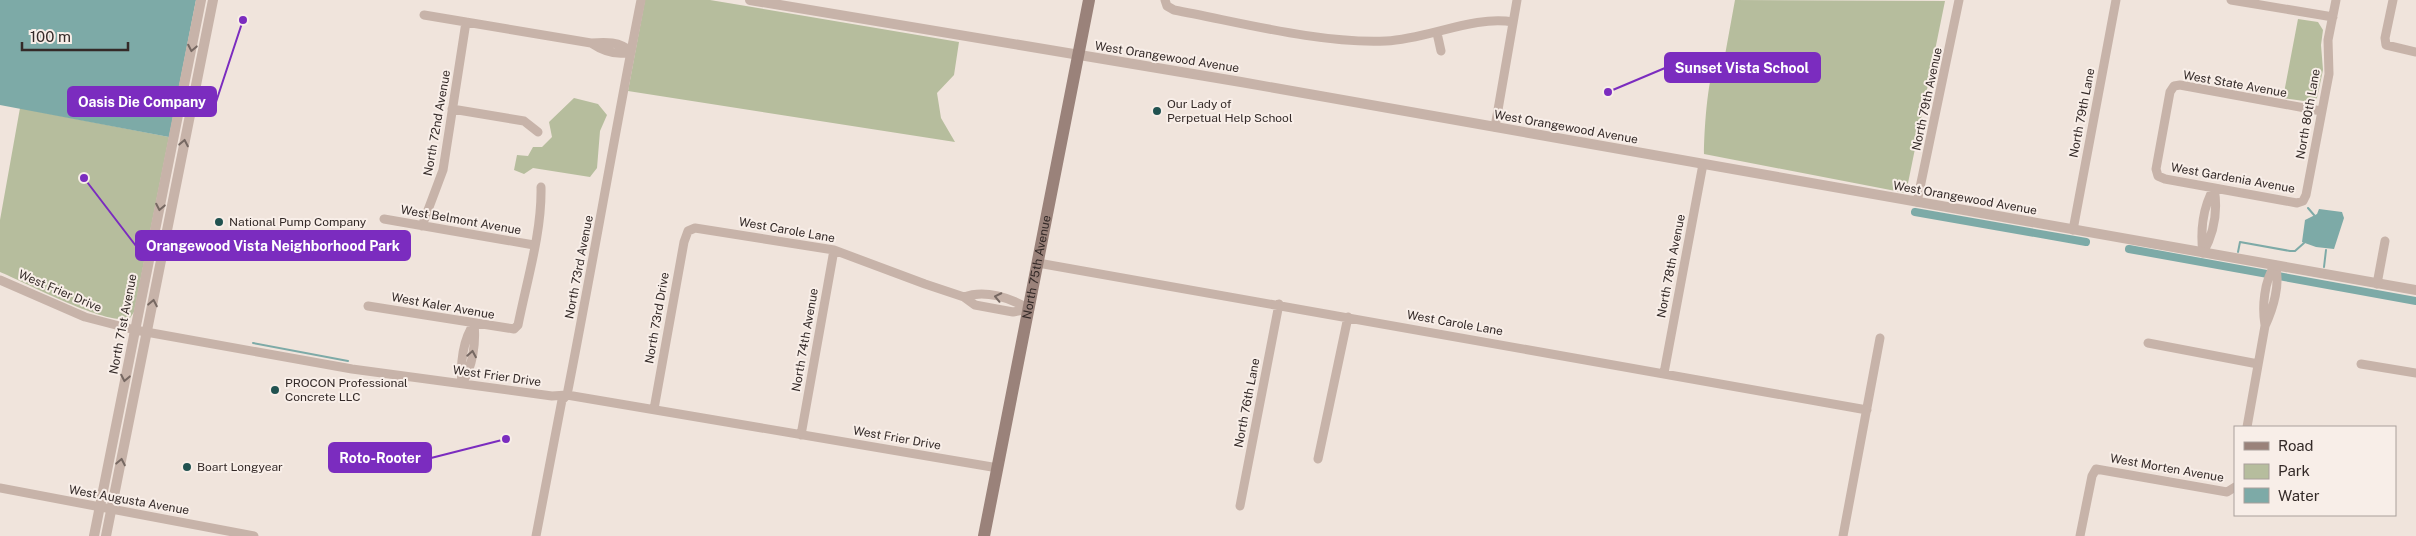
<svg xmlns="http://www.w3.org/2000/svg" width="2416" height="536" font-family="'Public Sans',sans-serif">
  <rect width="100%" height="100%" fill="#f0e4dc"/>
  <path fill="#b6bd9d" d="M645 0H710L959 42 954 75 937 93 941 118 955 142 628 91Z
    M1735 0 1945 1 1906 193 1704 154C1704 135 1707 78 1716 62 1718 59 1723 57 1725 55Z
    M2298 19 2318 22 2323 30 2321 45 2323 70 2317 98 2311 102 2283 98Z
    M574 98 598 104 607 115 600 131 597 168 590 177 533 168 524 174 514 170 517 155 528 156 533 147H542L552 137 549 122Z
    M20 108 169 137 134 312 130 318C108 327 25 282 0 272V220Z"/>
  <path fill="#7daaa7" d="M0 0H196L169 137 0 105Z
    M2319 209 2342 212 2344 218 2334 249 2316 247 2302 242 2305 220 2317 214Z"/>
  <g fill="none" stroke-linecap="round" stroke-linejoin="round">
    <path stroke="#7daaa7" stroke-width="2" d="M2308 208 2314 215
      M2238 252 2240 242 2290 251H2295L2304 243
      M2324 267 2326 250
      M253 343 348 361"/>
    <path stroke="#7daaa7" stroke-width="8" d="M1915 212 2086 242
      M2129 249 2416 301"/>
    <path stroke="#c7b3a9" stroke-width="9" d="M1165 0 1167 6 1174 10C1239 22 1320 44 1386 41 1428 39 1474 15 1513 22
      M2231 0 2333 17
      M2393 0 2385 38 2386 45 2416 52
      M424 15 591 43C605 42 620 41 631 52
      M1437 33 1441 51
      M591 43C603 51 616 56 631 52
      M452 109 524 121 538 132
      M2321 111 2180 85 2174 86 2170 92 2156 169 2158 176 2165 179 2297 203 2303 201 2306 195 2329 74 2328 40 2336 0
      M1495 127 1517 0
      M1917 202 1959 0
      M384 219 534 245
      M422 226 443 170 466 22
      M2073 230 2116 0
      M2203 253C2214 233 2218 210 2214 188
      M2203 253C2200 231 2203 207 2214 188
      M1038 263 1867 410
      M0 280 85 317 135 330 352 369 552 396 567 395 998 468
      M2377 284 2385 241
      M964 297C985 289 1011 298 1029 309
      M368 306 514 329 518 325C527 280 542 232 541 187
      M2265 325C2262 307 2264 281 2275 265
      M2148 343 2258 364
      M2361 364 2416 373
      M1664 373 1703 164
      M462 383C473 367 476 342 474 324
      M462 383C460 364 463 339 474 324
      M654 409 684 242 688 231 695 228 834 250 925 284 964 297 975 305 1013 312 1029 309
      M2247 427 2265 326C2273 309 2281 283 2275 265
      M801 435 834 250
      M1318 459 1348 317
      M0 488 254 536
      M1240 506 1279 304
      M536 536 562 400 567 395C593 263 615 131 641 0
      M1843 536 1880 338
      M2080 536 2092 476 2096 469 2227 492 2235 487"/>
    <path stroke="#c7b3a9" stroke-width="10" d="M750 0 1241 82 2416 290
      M94 536 201 0
      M106 536 213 0"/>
    <path stroke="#9a827a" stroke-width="12" id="s1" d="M984 536 1089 0"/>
  </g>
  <defs><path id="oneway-chevron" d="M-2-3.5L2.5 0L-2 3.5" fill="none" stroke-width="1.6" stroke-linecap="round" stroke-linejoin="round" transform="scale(1.25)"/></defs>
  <g stroke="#766862">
    <use href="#oneway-chevron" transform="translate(192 48) rotate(101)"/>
    <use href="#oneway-chevron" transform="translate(184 143) rotate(-79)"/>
    <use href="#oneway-chevron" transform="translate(160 207) rotate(101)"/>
    <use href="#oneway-chevron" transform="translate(998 297) rotate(-168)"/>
    <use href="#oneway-chevron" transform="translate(153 303) rotate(-79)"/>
    <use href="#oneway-chevron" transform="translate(472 354) rotate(-80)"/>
    <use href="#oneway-chevron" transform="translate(125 378) rotate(101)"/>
    <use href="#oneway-chevron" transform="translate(121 462) rotate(-79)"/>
  </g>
  <g fill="#215250" stroke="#f8eee8" stroke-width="2">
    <circle cx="1157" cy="111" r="5"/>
    <circle cx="219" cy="222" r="5"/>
    <circle cx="275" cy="390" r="5"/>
    <circle cx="187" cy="467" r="5"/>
  </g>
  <g text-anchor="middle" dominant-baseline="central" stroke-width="4" stroke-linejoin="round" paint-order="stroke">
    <g font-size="12" fill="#342a28" stroke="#f8eee8">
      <text transform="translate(1167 57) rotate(9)">West Orangewood Avenue</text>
      <text transform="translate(2235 84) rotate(10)">West State Avenue</text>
      <text transform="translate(1927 99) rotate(-78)">North 79th Avenue</text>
      <text transform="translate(2082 113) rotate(-79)">North 79th Lane</text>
      <text transform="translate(2308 114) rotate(-80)">North 80th Lane</text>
      <text transform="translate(437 123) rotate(-80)">North 72nd Avenue</text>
      <text transform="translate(1566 127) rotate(10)">West Orangewood Avenue</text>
      <text transform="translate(2233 178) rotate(10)">West Gardenia Avenue</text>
      <text transform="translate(1965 198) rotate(10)">West Orangewood Avenue</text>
      <text transform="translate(461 220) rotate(10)">West Belmont Avenue</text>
      <text transform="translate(787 230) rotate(10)">West Carole Lane</text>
      <text transform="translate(1671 266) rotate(-79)">North 78th Avenue</text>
      <text transform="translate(579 267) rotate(-79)">North 73rd Avenue</text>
      <text stroke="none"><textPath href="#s1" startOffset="274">North 75th Avenue</textPath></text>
      <text transform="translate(60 291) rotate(23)">West Frier Drive</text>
      <text transform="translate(443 306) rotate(10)">West Kaler Avenue</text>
      <text transform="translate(657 318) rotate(-80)">North 73rd Drive</text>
      <text transform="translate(1455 323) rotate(10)">West Carole Lane</text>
      <text transform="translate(123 324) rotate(-79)">North 71st Avenue</text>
      <text transform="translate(805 340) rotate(-80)">North 74th Avenue</text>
      <text transform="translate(497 376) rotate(8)">West Frier Drive</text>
      <text transform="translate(1247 403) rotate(-79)">North 76th Lane</text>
      <text transform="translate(897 438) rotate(10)">West Frier Drive</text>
      <text transform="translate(2167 468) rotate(10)">West Morten Avenue</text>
      <text transform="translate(129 500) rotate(10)">West Augusta Avenue</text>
    </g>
    <g font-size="12" fill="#342a28" stroke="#f8eee8" text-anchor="start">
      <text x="1167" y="104">Our Lady of<tspan x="1167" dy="14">Perpetual Help School</tspan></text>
      <text x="229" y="222">National Pump Company</text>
      <text x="285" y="383">PROCON Professional<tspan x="285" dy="14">Concrete LLC</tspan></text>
      <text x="197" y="467">Boart Longyear</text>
    </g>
  </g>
  <path fill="none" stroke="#7b2cbf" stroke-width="2" d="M1608 92L1665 68M243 20L216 102M84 178L136 246M506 439L431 458"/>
  <g fill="#7b2cbf" stroke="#f8eee8" stroke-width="2">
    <circle cx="1608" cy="92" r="5"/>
    <circle cx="243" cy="20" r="5"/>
    <circle cx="84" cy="178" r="5"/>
    <circle cx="506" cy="439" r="5"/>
  </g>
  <g fill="#7b2cbf" stroke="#7b2cbf" stroke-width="2">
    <rect x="1665" y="53" width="155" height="29" rx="5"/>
    <rect x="68" y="87" width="148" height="29" rx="5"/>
    <rect x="136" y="231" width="274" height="29" rx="5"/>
    <rect x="329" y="443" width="102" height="29" rx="5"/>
  </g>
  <g font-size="14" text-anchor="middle" font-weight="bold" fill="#fff">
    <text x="1742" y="73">Sunset Vista School</text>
    <text x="142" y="107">Oasis Die Company</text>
    <text x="273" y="251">Orangewood Vista Neighborhood Park</text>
    <text x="380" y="463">Roto-Rooter</text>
  </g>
  <rect x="2234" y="426" width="162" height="90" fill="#f8eee8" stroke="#aaa09b"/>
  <rect x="2244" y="442" width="25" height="8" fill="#9a827a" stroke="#aaa09b"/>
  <text x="2278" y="451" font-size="15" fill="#342a28">Road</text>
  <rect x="2244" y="464" width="25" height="15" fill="#b6bd9d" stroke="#aaa09b"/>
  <text x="2278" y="476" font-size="15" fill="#342a28">Park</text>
  <rect x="2244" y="488" width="25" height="15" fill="#7daaa7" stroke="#aaa09b"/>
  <text x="2278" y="501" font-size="15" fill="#342a28">Water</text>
  <path d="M22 42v8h106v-8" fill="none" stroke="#342a28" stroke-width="2.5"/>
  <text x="30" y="42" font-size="15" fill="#342a28" stroke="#f8eee8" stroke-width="4" paint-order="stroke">100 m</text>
</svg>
